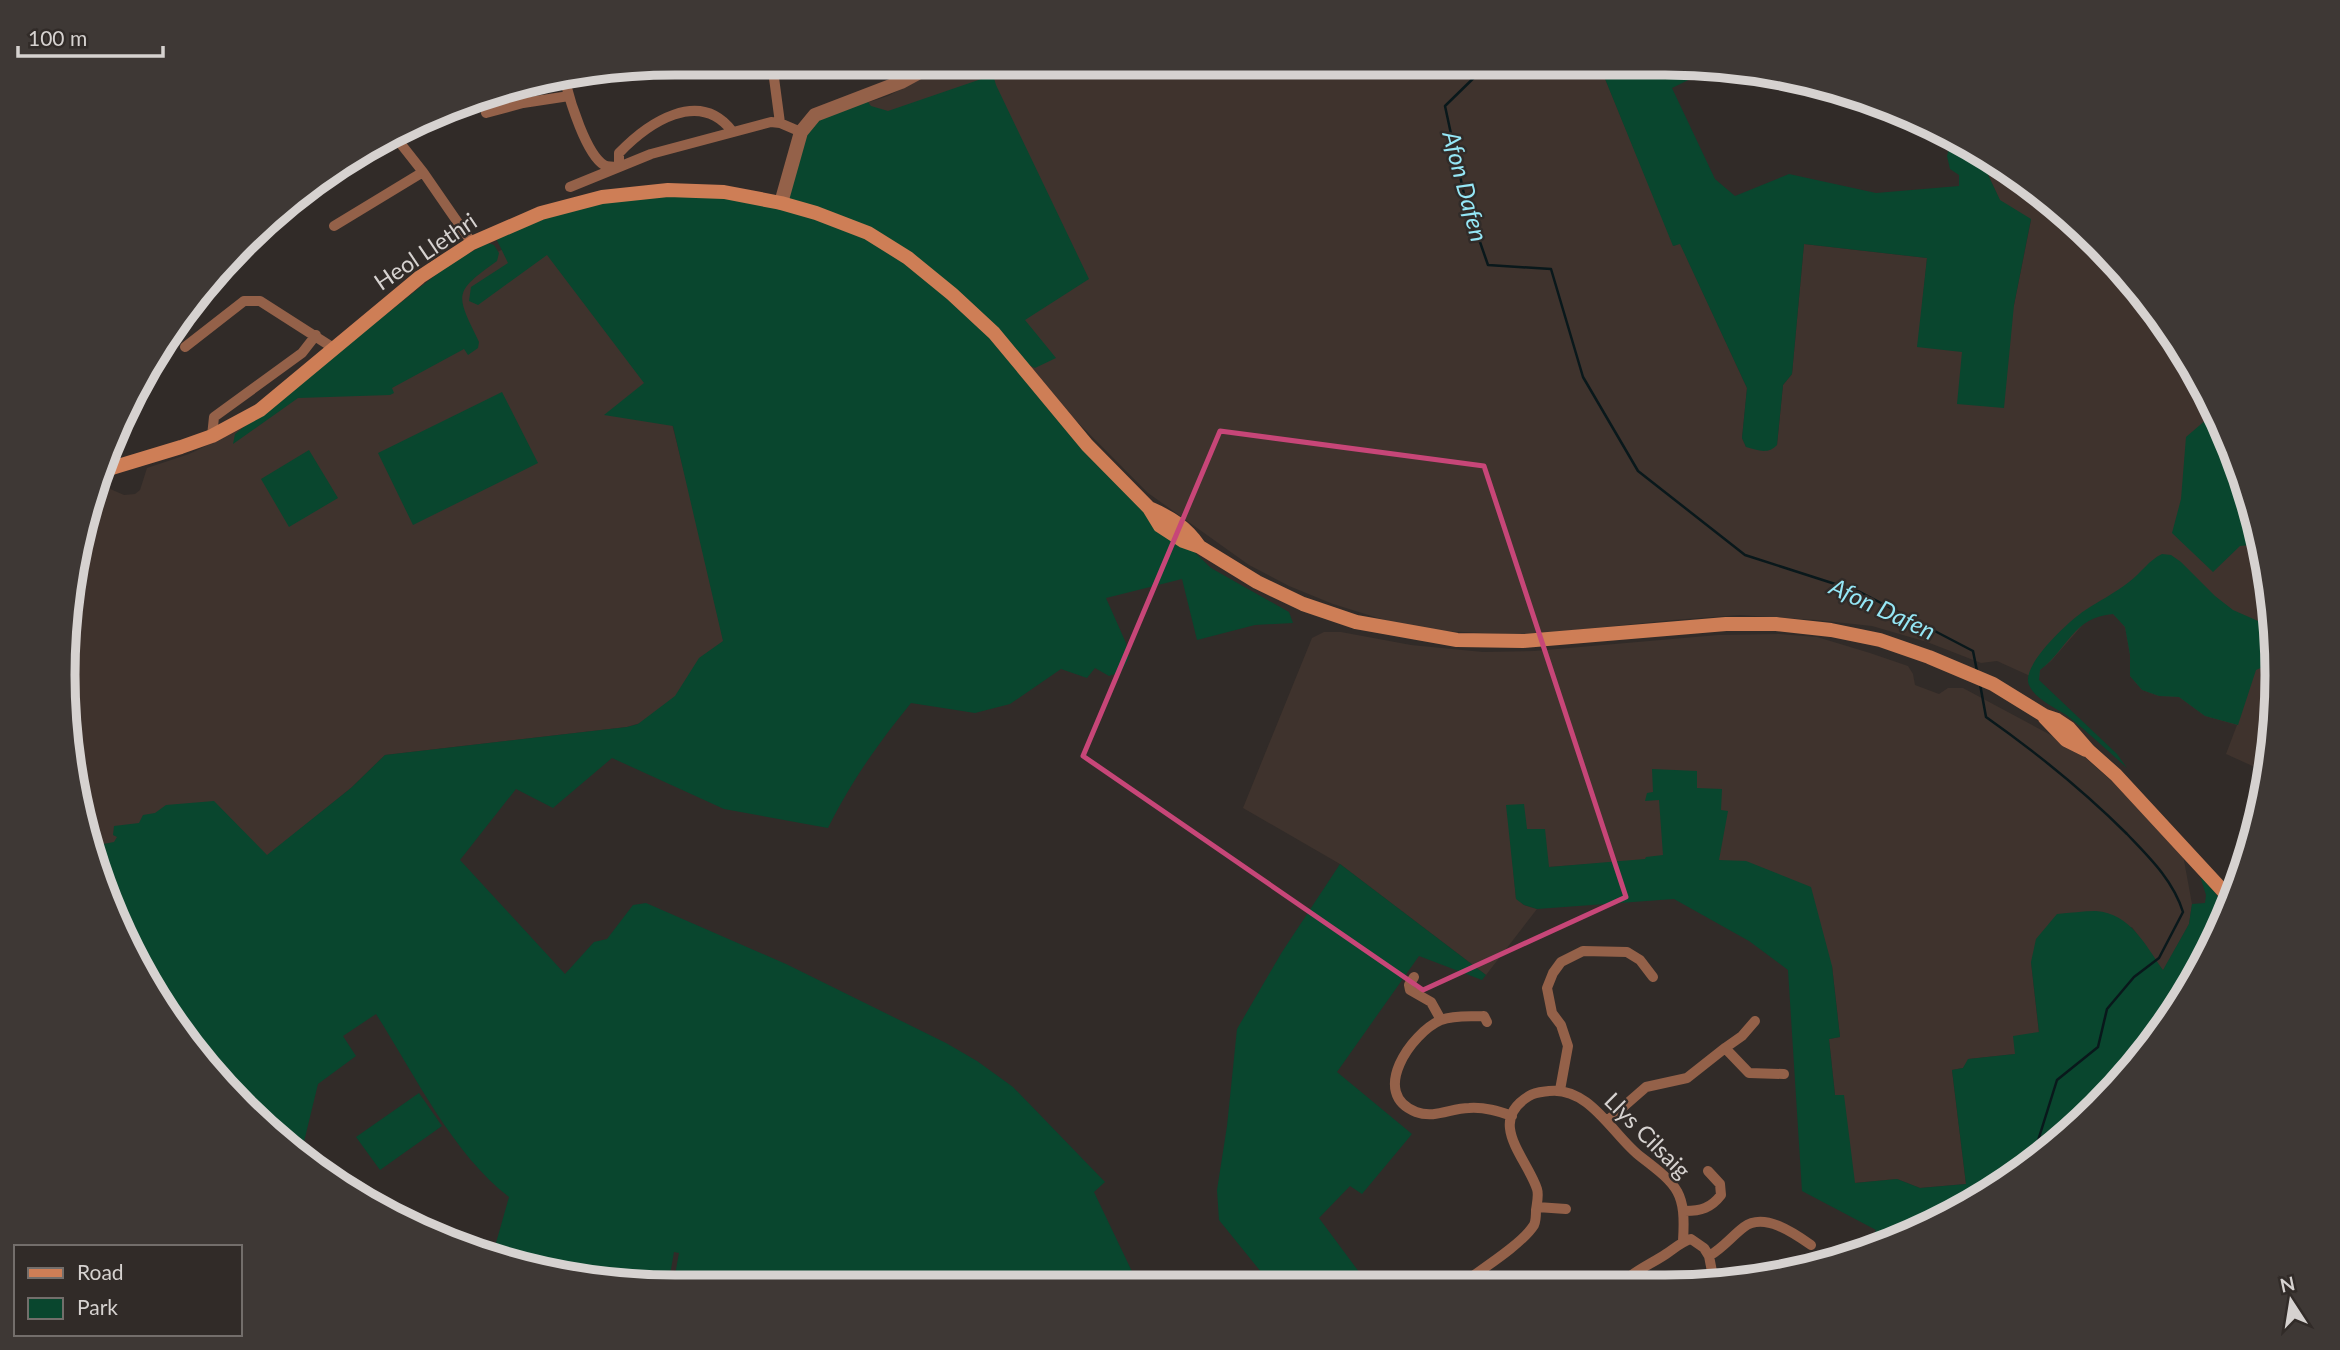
<svg xmlns="http://www.w3.org/2000/svg" width="2340" height="1350" font-family="Lato,sans-serif">
  <rect width="100%" height="100%" fill="#312b28"/>
  <path fill="#3f332d" d="M950 63 1599 64 1674 246 1680 243 1747 388 1742 438 1746 447 1777 445 1783 385 1792 374 1804 244 1927 258 1918 347 2014 305 2031 220 2000 201 1981 159 1994 161 2069 215 2151 303 2214 405 2256 517 2276 635 2272 755 2268 773 2226 754 2237 725 2205 716 2179 697 2159 696 2142 690 2130 676V655L2125 627 2113 614 2102 615 2086 621 2051 661 2040 670 2039 680 1997 661 1981 663 1927 642 1872 626 1816 620 1740 615 1673 620 1527 635 1442 631 1391 622 1333 604 1289 586 1249 565 1148 493 802 146 845 110 888 96Z
    M537 234 662 385 687 483 736 695 627 727 385 755 351 788 267 856 105 891 64 715 84 516 97 488H108L124 495 135 494 140 490 147 468 189 454 253 423 424 284 442 272 497 252Z
    M1324 632H1341L1411 645 1483 652 1534 651 1718 635 1779 634 1817 637 1870 653 1908 666 1913 674 1915 685 1939 694 1948 688H1963L2073 747 2115 784 2183 855 2192 904 2189 924 2163 971 2132 927 2031 962 2039 1033 2015 1054 1969 1059 1963 1068 1952 1070 1966 1184 1920 1188 1897 1179 1854 1183 1843 1095H1835L1829 1039 1840 1037 1832 966 1631 861 1549 867 1527 829 1507 805 1516 898 1524 905 1537 909 1486 975 1340 864 1243 808 1312 638Z"/>
  <path fill="#09462e" d="M1599 64H1705L1717 66 1672 88 1715 179 1735 196 1789 174 1876 193 1959 186V175L1950 169 1947 156 1952 137 1971 145 1994 161 1981 160 2000 200 2031 219 2014 305 2004 408 1957 404 1962 352 1917 347 1927 258 1804 244 1792 374 1783 385 1777 445C1768 455 1757 450 1746 447L1742 438 1747 388 1680 244 1673 246Z
    M993 75 996 85 1089 279 1025 320 1056 358 1035 368 1027 364 1149 508 1211 568 1289 612 1293 623 1255 625 1197 640 1182 579 1106 598 1126 643 1129 658 1121 672 1109 676 1095 668 1087 678 1061 669 1010 704 975 713 911 703C877 745 852 780 828 828L724 809 612 758 553 808 516 789 460 860 565 974 594 942 607 939 633 905 646 903 786 964 946 1043 977 1061 1013 1087 1105 1182 1094 1192 1138 1284 673 1286 679 1253 674 1252 668 1286H635L492 1257 509 1197C452 1153 415 1075 376 1014L343 1036 356 1056 318 1084 302 1150 215 1078 109 909 100 869 98 845 114 842 117 837 113 835 114 826 139 823 143 815 155 813 166 805 214 801 267 855 351 788 385 755 627 727 638 724 675 696 699 658 723 641 673 426 604 415 644 383 547 255 478 305 469 301 471 287 508 263 493 232 541 213 668 190 781 203 801 132 815 115 864 97 871 106 888 111Z
    M488 243 494 245 499 253 497 261C452 293 456 294 479 342L478 348 468 355 464 349 392 388 394 393 390 395 298 398 233 444 235 434 452 262Z
    M502 392 538 463 413 525 378 453Z
    M2207 419H2219L2256 517 2261 544 2240 546 2213 572 2172 533 2181 499 2186 437Z
    M309 450 338 498 289 527 261 479Z
    M2162 554 2171 555 2181 562 2215 596 2233 610 2274 628 2276 638 2265 666 2256 670 2238 725 2205 716 2179 697 2159 696 2142 690 2130 676V655L2125 627 2113 614C2073 617 2068 649 2040 670L2039 680 2117 754 2127 768C2108 751 2090 734 2070 718 2058 708 2036 701 2029 685 2020 666 2069 621 2084 611 2099 601 2115 593 2129 582 2141 573 2149 560 2162 554Z
    M1652 769 1697 771V788L1722 789 1721 810 1728 811 1719 860 1746 861 1811 887 1832 966 1840 1037 1829 1039 1835 1095H1844L1855 1183 1897 1179 1920 1188 1966 1184 1952 1070 1963 1068 1968 1059 2015 1054 2013 1036 2039 1032 2031 962 2036 939 2057 914C2070 913 2083 911 2096 911 2130 913 2146 946 2163 970L2189 924 2192 904 2205 903 2206 895 2200 876 2217 895 2226 912 2195 981 2098 1107 2005 1184 1863 1254 1876 1230 1802 1191 1788 970 1749 941 1674 899 1537 909 1524 905 1516 899 1506 805 1524 804 1527 829H1545L1549 867 1645 859 1646 857 1663 855 1659 800 1645 801 1647 793 1653 792Z
    M1340 864 1486 975 1482 980 1419 956 1337 1072 1412 1134 1362 1194 1350 1186 1319 1218 1365 1280 1360 1283H1270L1219 1220 1217 1190 1227 1126 1237 1029 1282 952Z
    M419 1093 442 1126 380 1170 356 1137Z"/>
  <g fill="none" stroke-linecap="round" stroke-linejoin="round">
    <path stroke="#09181b" stroke-width="2.5" d="M1488 64 1445 106 1465 199 1488 265 1551 269 1583 377 1638 471 1745 555 1860 592 1973 651 1977 671
      M1980 684 1986 717C2037 753 2083 790 2127 834 2149 857 2173 880 2183 912L2159 958 2134 977 2107 1009 2098 1047 2057 1080 2031 1163"/>
    <path stroke="#946149" stroke-width="10" d="M772 63 780 123
      M565 81C570 101 586 154 604 165 607 167 611 166 615 167
      M486 113 523 103 569 96
      M397 139 423 172 472 243
      M619 166V153C648 123 699 88 732 131
      M570 187 651 154 771 122 780 123 801 132
      M334 226 423 172
      M185 347 244 301H260L335 349
      M212 436 214 417 302 353 316 335
      M1414 977 1409 985 1410 990 1431 1002 1441 1020
      M1487 1022 1484 1016C1470 1017 1455 1015 1441 1020 1411 1033 1369 1094 1416 1112 1435 1119 1451 1108 1469 1108 1485 1107 1498 1111 1512 1116
      M1725 1048 1742 1036 1755 1021
      M1560 1090 1568 1046 1561 1025 1552 1013 1547 988 1553 973 1561 962 1583 951 1627 952 1640 960 1653 977
      M1607 1121 1646 1087 1687 1078 1725 1048 1749 1073 1784 1074
      M1537 1207 1566 1209
      M1685 1211C1701 1211 1711 1208 1721 1195L1720 1184 1708 1171
      M1709 1256 1714 1282
      M1623 1282C1636 1270 1651 1264 1666 1254 1675 1248 1681 1242 1691 1239L1704 1248 1709 1256C1723 1248 1732 1236 1744 1227 1764 1212 1794 1233 1811 1245
      M1463 1283C1482 1269 1522 1244 1534 1225 1536 1221 1536 1214 1536 1210 1537 1203 1539 1195 1537 1189 1527 1158 1486 1122 1529 1096 1535 1092 1542 1092 1549 1091 1590 1086 1614 1137 1641 1157 1679 1186 1686 1193 1683 1241"/>
    <path stroke="#946149" stroke-width="14" d="M781 203 801 132 815 115 901 82 936 63"/>
    <path stroke="#ce7e56" stroke-width="14" d="M105 470 181 447 212 436 260 410 420 277 472 243 541 213 602 197 668 190 724 192 781 203 816 213 868 233 908 258 952 294 994 333 1087 445 1149 508 1160 526 1183 541 1200 547 1257 582 1303 604 1356 622 1457 640 1523 641 1726 624H1776L1831 630 1880 640 1929 657 1993 684 2045 716 2057 720 2069 728 2089 751 2116 775 2225 893 2233 897
      M1149 508C1170 517 1186 527 1199 546
      M2045 718 2066 740 2086 750"/>
  </g>
  <path fill="none" stroke="#c74678" stroke-width="5" stroke-linejoin="round" d="M1220 431 1484 466 1626 897 1423 990 1083 756Z"/>
  <g text-anchor="middle" dominant-baseline="central" stroke-width="5" stroke-linejoin="round" paint-order="stroke">
    <g font-size="23" fill="#d6d2d0" stroke="#312b28">
      <text transform="translate(425 251) rotate(-34)">Heol Llethri</text>
      <text transform="translate(1648 1135) rotate(45)">Llys Cilsaig</text>
    </g>
    <g font-size="24" font-style="italic" fill="#95e7f6" stroke="#312b28">
      <text transform="translate(1466 186) rotate(75)">Afon Dafen</text>
      <text transform="translate(1883 608) rotate(25)">Afon Dafen</text>
    </g>
  </g>
  <path d="M0 0H2340V1350H0ZM675 75H1665A600 600 0 0 1 2265 675V675A600 600 0 0 1 1665 1275H675A600 600 0 0 1 75 675V675A600 600 0 0 1 675 75Z" fill="#3e3835" fill-rule="evenodd"/>
  <path fill="none" stroke="#d6d2d0" stroke-width="9" d="M675 75H1665A600 600 0 0 1 2265 675V675A600 600 0 0 1 1665 1275H675A600 600 0 0 1 75 675V675A600 600 0 0 1 675 75Z"/>
  <rect x="14" y="1245" width="228" height="91" fill="#312b28" stroke="#736e6b" stroke-width="2"/>
  <rect x="28" y="1268" width="35" height="10" fill="#ce7e56" stroke="#736e6b" stroke-width="2"/>
  <text x="77" y="1280" font-size="21" fill="#d6d2d0">Road</text>
  <rect x="28" y="1298" width="35" height="21" fill="#09462e" stroke="#736e6b" stroke-width="2"/>
  <text x="77" y="1315" font-size="21" fill="#d6d2d0">Park</text>
  <g transform="translate(2291 1301) rotate(348)" stroke="#312b28" stroke-width="5" paint-order="stroke">
  <path d="M0-5L12 26L0 18L-12 26Z" fill="#d6d2d0"/>
  <text y="-10" font-size="19" font-weight="bold" text-anchor="middle" fill="#d6d2d0">N</text>
  </g>
  <path d="M18 46v10h145v-10" fill="none" stroke="#d6d2d0" stroke-width="3.5"/>
  <text x="28" y="46" font-size="21" fill="#d6d2d0" stroke="#312b28" stroke-width="5" paint-order="stroke">100 m</text>
</svg>
